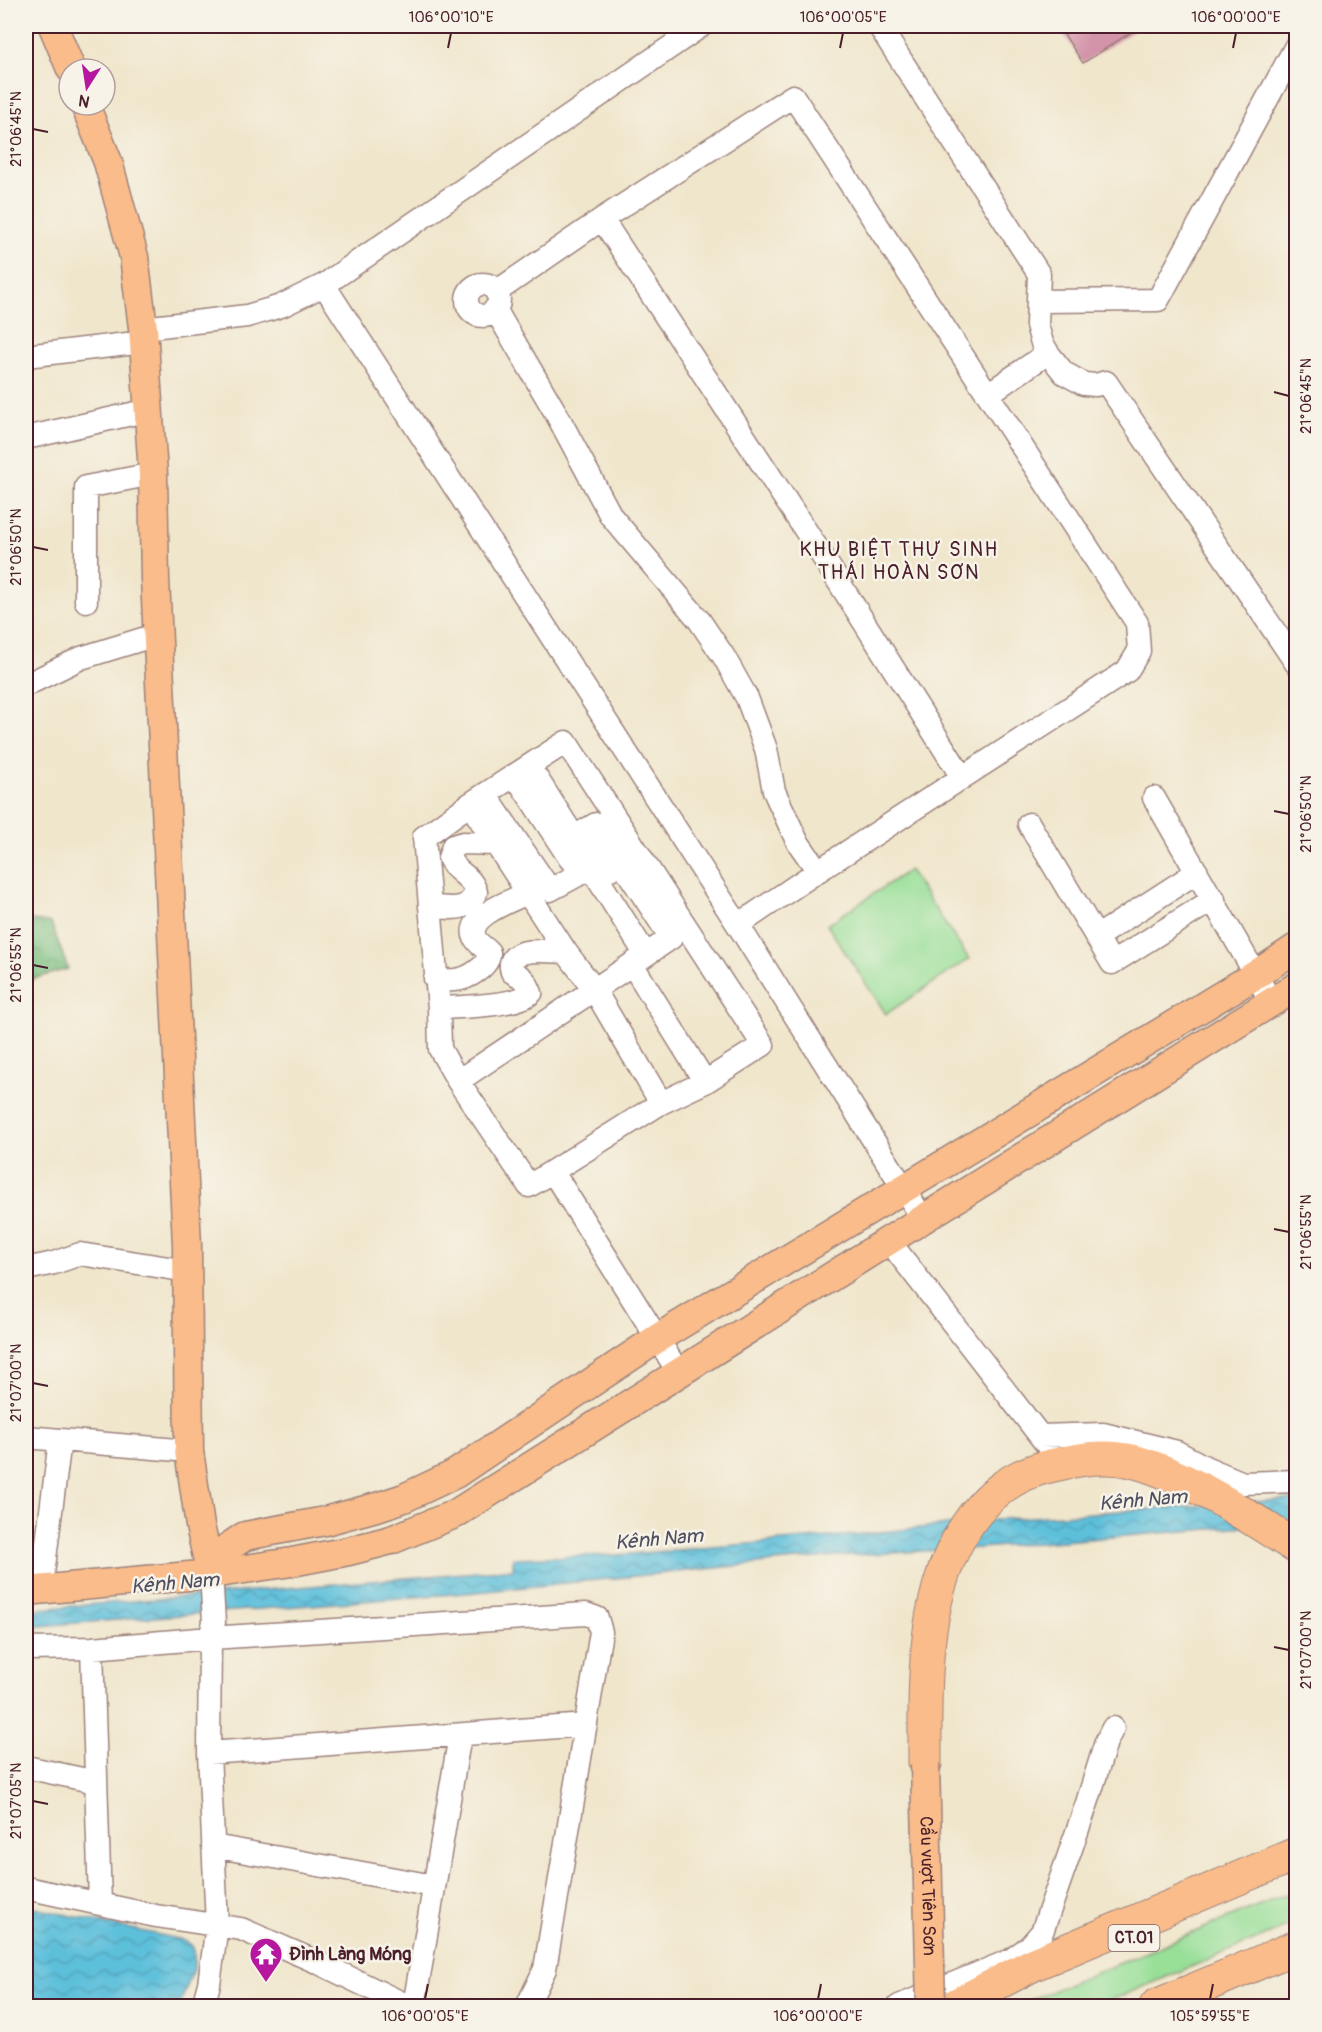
<svg xmlns="http://www.w3.org/2000/svg" width="1322" height="2032" font-family="Pangolin,sans-serif">
  <defs>
    <pattern id="forest-crowns" width="20" height="18" patternUnits="userSpaceOnUse" patternTransform="scale(1.5)"><rect width="20" height="18" fill="#7abe80"/><path d="M2 6a3 3 0 1 1 6 0M12 15a3 3 0 1 1 6 0" fill="none" stroke="#669a69"/></pattern>
    <pattern id="water-waves" width="16" height="10" patternUnits="userSpaceOnUse" patternTransform="scale(1.5)"><rect width="16" height="10" fill="#5dc0db"/><path d="M0 5q4-4 8 0t8 0" fill="none" stroke="#4f9bb2"/></pattern>
  </defs>
  <rect width="100%" height="100%" fill="#f7f3e8"/>
  <filter id="ink" filterUnits="userSpaceOnUse"><feTurbulence type="fractalNoise" baseFrequency=".0167" numOctaves="2"/><feDisplacementMap in="SourceGraphic" scale="12" xChannelSelector="R" yChannelSelector="G"/><feConvolveMatrix kernelMatrix="1 2 1 2 8 2 1 2 1" color-interpolation-filters="sRGB"/></filter>
  <filter id="wash" filterUnits="userSpaceOnUse"><feTurbulence type="fractalNoise" baseFrequency=".008" numOctaves="4" result="noise"/><feDisplacementMap in="SourceGraphic" scale="24" xChannelSelector="R" yChannelSelector="G"/><feGaussianBlur stdDeviation="1.35" result="paint"/><feColorMatrix in="noise" values="0 0 0 0 0 0 0 0 0 0 0 0 0 0 0 0 0 1.4 0 .05"/><feComposite in="paint" operator="in"/></filter>
  <g filter="url(#wash)">
    <rect width="100%" height="100%" fill="#f0e6cc"/>
    <path fill="#98df98" stroke="#717f62" stroke-width="1.5" d="M909 870 969 959 886 1014 827 925Z
      M1296 1890V1923L1121 1996 1095 2006H1016Z"/>
    <path fill="url(#forest-crowns)" stroke="#626e56" stroke-width="1.5" d="M26 919 51 923 68 969 26 981Z"/>
    <path fill="url(#water-waves)" stroke="#547083" stroke-width="1.5" d="M1296 1499V1522L979 1548 836 1556 466 1593 26 1627V1610L513 1569V1558L619 1555 854 1535 1003 1519Z
      M26 1906 183 1940C186 1942 189 1943 191 1945 202 1957 184 1993 179 2006H85L26 1996Z"/>
    <g id="blocks">
      <path fill="#d393a9" d="M1074 26H1141L1083 63 1063 33Z"/>
    </g>
  </g>
  <g filter="url(#ink)">
    <use href="#blocks" fill-opacity="0" stroke="#9d827c" stroke-width="1.5"/>
    <g fill="none" stroke-linecap="round" stroke-linejoin="round">
      <defs>
        <path id="minor" d="M701 26 324 285 738 925 923 1219
          M879 26 1039 274 1037 325 1042 343 1048 353 1064 373 1084 384 1096 385 1106 382 1296 663
          M602 219 821 554 962 777
          M467 300a16 16 0 1 1 32 0a16 16 0 1 1-32 0Z
          M1038 301 1158 300 1296 46
          M495 309 557 415 611 516 699 620 724 657 747 698 766 749 774 791 797 841 818 871 1127 671 1139 651 1137 623 793 96 602 219 496 292
          M143 328 247 316 281 306 324 285
          M26 356 144 342
          M988 394 1048 353
          M26 438 149 410
          M86 601V487L153 474
          M26 685 81 658 159 634
          M566 742 763 1045 705 1082 661 1103 529 1186 458 1081 440 1049 439 1008 424 837 470 804Z
          M515 775 570 859 594 845 610 869
          M485 794 550 890 591 868 646 955
          M1154 798 1272 1003
          M470 804 566 952 594 989 661 1103
          M1029 824 1112 963 1214 899
          M430 907C451 907 466 914 476 892 470 873 457 875 449 858L453 846 463 843 495 844
          M738 925 818 871
          M1098 936 1197 872
          M632 964 705 1082
          M435 979C441 979 449 981 455 980 468 979 490 966 489 952 484 947 478 944 475 938 465 916 513 900 528 893
          M439 1008C460 1007 516 1006 531 993 527 982 523 977 512 972 503 944 550 952 566 952
          M458 1081 671 938 596 824 574 837 529 766
          M553 1172 679 1373
          M889 1241 1061 1463
          M26 1269 54 1263 80 1254 188 1271
          M1040 1436 1103 1434 1177 1452 1207 1468 1243 1483 1296 1481
          M26 1437 189 1451
          M41 1590 60 1440
          M92 1648 100 1904
          M26 1649 92 1648 210 1638 586 1614 597 1618 601 1632 545 1969 527 2006
          M209 1753 586 1725
          M26 1767 96 1782
          M213 1846 434 1886
          M26 1888 156 1916 241 1929 319 1963 408 2006
          M203 2006 209 1984 217 1925 209 1753 210 1638 214 1622 211 1574
          M414 2006 460 1735
          M899 2006 1011 1960 1030 1946 1042 1932 1087 1803 1106 1742 1113 1728"/>
        <path id="major" d="M53 26 71 69
          M85 105 108 162 134 257 143 328 153 474 155 579 187 1245 189 1451 200 1526 211 1574
          M211 1574 227 1548 245 1536 325 1521 380 1506 404 1498 455 1474 658 1338 1257 974 1296 948
          M26 1591 211 1574 292 1562 349 1551 391 1540 455 1514 923 1219 1296 987"/>
        <path id="highway" d="M925 1764C925 1683 921 1595 967 1525 988 1494 1014 1474 1050 1466 1079 1459 1106 1454 1136 1462 1189 1477 1250 1517 1296 1547
          M954 2006 1034 1964 1296 1854
          M1156 2006 1296 1947"/>
      </defs>
      <use href="#minor" stroke="#9d827c" stroke-width="25"/>
      <use href="#major" stroke="#9d827c" stroke-width="31"/>
      <use href="#highway" stroke="#9d827c" stroke-width="35"/>
      <use href="#minor" stroke="#fff" stroke-width="22"/>
      <use href="#major" stroke="#f9bc8a" stroke-width="28"/>
      <use href="#highway" stroke="#f9bc8a" stroke-width="33"/>
      <defs>
        <g id="major-bridge">
          <path id="s1" d="M925 1764 931 2006"/>
        </g>
      </defs>
      <use href="#major-bridge" stroke="#9d827c" stroke-width="31" stroke-linecap="butt"/>
      <use href="#major-bridge" stroke="#f9bc8a" stroke-width="28"/>
    </g>
  </g>
  <path fill="none" stroke="#4a1f2b" stroke-width="2" d="M448 48 451 33M840 48 843 33M1233 48 1236 33M33 129 48 132M1274 392 1289 396M33 547 48 550M1274 811 1289 814M33 965 48 968M1274 1229 1289 1232M33 1383 48 1386M1274 1647 1289 1650M33 1801 48 1804M425 1999 428 1984M818 1999 821 1984M1210 1999 1213 1984"/>
  <defs>
    <symbol id="temple-pin" viewBox="-11 -11 22 30"><path d="M0 17L-7.5 6A9.5 9.5 0 1 1 7.5 6Z" fill="#b5179e" stroke="#f7f3e8"/><path d="M0-6L5-2H3V0L6.5 2.5H4V6H1.5V3h-3V6H-4V2.5H-6.5L-3 0V-2H-5Z" fill="#fff"/></symbol>
  </defs>
  <g fill-rule="evenodd">
    <use href="#temple-pin" x="247" y="1935" width="38" height="52"/>
  </g>
  <g text-anchor="middle" dominant-baseline="central" stroke-width="5" stroke-linejoin="round" paint-order="stroke">
    <rect fill="#f7f3e8" stroke="#7e5f64" stroke-width="1.5" x="1108.5" y="1925" width="51" height="26" rx="4.5"/>
    <g font-size="16" font-weight="bold" fill="#4a1f2b">
      <text x="1134" y="1938">CT.01</text>
    </g>
    <g font-size="18" fill="#4a1f2b" stroke="#f7f3e8">
      <text stroke="none"><textPath href="#s1" startOffset="122">Cầu vượt Tiên Sơn</textPath></text>
    </g>
    <g font-size="18" font-weight="bold" fill="#4a1f2b" stroke="#f7f3e8" text-anchor="start">
      <text x="289" y="1954">Đình Làng Móng</text>
    </g>
    <g font-size="20" letter-spacing="1.5" fill="#4a1f2b" stroke="#f7f3e8">
      <text x="899" y="549">KHU BIỆT THỰ SINH<tspan x="899" dy="23">THÁI HOÀN SƠN</tspan></text>
    </g>
    <g font-size="20" font-style="italic" fill="#504f60" stroke="#f7f3e8">
      <text transform="translate(1143 1500) rotate(-5)">Kênh Nam</text>
      <text transform="translate(659 1539) rotate(-5)">Kênh Nam</text>
      <text transform="translate(175 1583) rotate(-5)">Kênh Nam</text>
    </g>
  </g>
  <rect width="1322" height="2032" fill="none" stroke="#f7f3e8" stroke-width="66"/>
  <g transform="translate(87 87) rotate(192)"><circle r="28" fill="#f7f3e8" stroke="#b29e9c" stroke-width="1.5"/>
  <path d="M0-4.5L10 22L0 15L-10 22Z" fill="#b5179e"/>
  <text y="-9" font-size="16" font-weight="bold" text-anchor="middle" fill="#4a1f2b">N</text>
  </g>
  <rect x="33" y="33" width="1256" height="1966" fill="none" stroke="#4a1f2b" stroke-width="2"/>
  <g font-size="15" text-anchor="middle" fill="#4a1f2b">
    <text x="451" y="22">106°00'10"E</text>
    <text x="843" y="22">106°00'05"E</text>
    <text x="1236" y="22">106°00'00"E</text>
    <text transform="translate(16 129) rotate(-90)" y="5">21°06'45"N</text>
    <text transform="translate(1306 396) rotate(-90)" y="5">21°06'45"N</text>
    <text transform="translate(16 547) rotate(-90)" y="5">21°06'50"N</text>
    <text transform="translate(1306 814) rotate(-90)" y="5">21°06'50"N</text>
    <text transform="translate(16 965) rotate(-90)" y="5">21°06'55"N</text>
    <text transform="translate(1306 1232) rotate(-90)" y="5">21°06'55"N</text>
    <text transform="translate(16 1383) rotate(-90)" y="5">21°07'00"N</text>
    <text transform="translate(1306 1650) rotate(-90)" y="5">21°07'00"N</text>
    <text transform="translate(16 1801) rotate(-90)" y="5">21°07'05"N</text>
    <text x="425" y="2021">106°00'05"E</text>
    <text x="818" y="2021">106°00'00"E</text>
    <text x="1210" y="2021">105°59'55"E</text>
  </g>
</svg>
